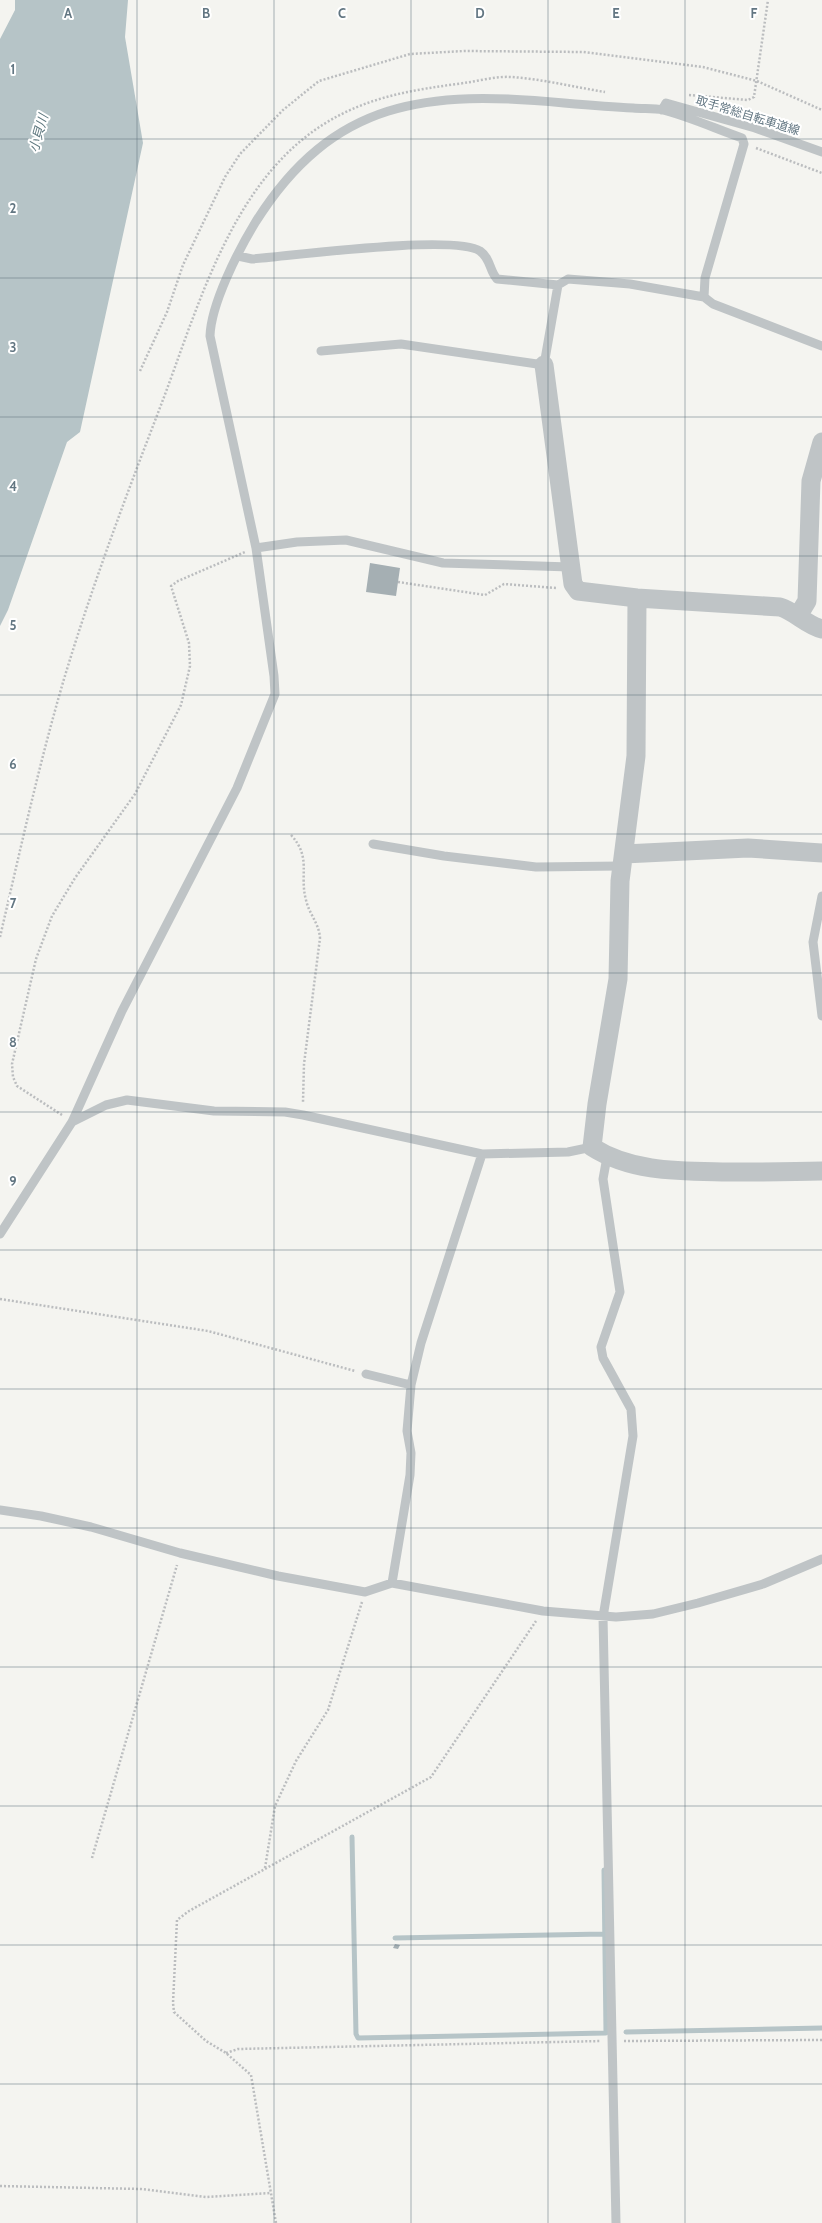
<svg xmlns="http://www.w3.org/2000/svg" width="822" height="2223" font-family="Cabin,'Noto Sans JP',sans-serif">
  <rect width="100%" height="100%" fill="#f4f4f0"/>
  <path fill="#b6c4c7" d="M15 0H128L125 37 143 143 80 432 67 442 8 610 0 626V39L15 10Z"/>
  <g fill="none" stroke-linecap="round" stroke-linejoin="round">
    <path stroke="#b6c4c7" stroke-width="5" d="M352 1837 356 2034 358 2038 606 2033 604 1870
      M395 1938 604 1934
      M626 2032 822 2028"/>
  </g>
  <path fill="#a5afb3" d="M370 563 400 568 396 596 366 592Z
    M395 1944 400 1945 398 1949 393 1948Z"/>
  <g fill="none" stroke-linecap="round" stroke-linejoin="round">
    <path stroke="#bbbdbf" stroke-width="2.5" stroke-dasharray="2 2" stroke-linecap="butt" d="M689 95 748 100 754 97 768 0
      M756 148 822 173
      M140 371 167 312 183 265 225 177 240 154 283 110 319 81 410 54 464 51 583 52 703 67 757 81 822 110
      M398 582 485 595 504 584 556 588
      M291 835C312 858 299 874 306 900 309 914 319 923 320 938L304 1064 303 1102
      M0 937C20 851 39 764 64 679 92 586 126 496 161 405 198 308 231 182 324 124 369 96 413 90 464 83 479 81 496 76 511 77 542 79 574 87 605 92
      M62 1115 17 1086 13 1077 12 1064 36 959 52 916 75 878 135 794 181 705 190 666 189 643 171 586 178 581 245 552
      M0 1299 208 1331 355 1371
      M92 1858 177 1565
      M265 1868 275 1806 296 1761 328 1710 362 1602
      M624 2041 822 2040
      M226 2053 238 2049 601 2041
      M0 2186 141 2189 206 2197 270 2193
      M276 2223 251 2075 226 2053 206 2041 174 2012 173 2003 177 1920 189 1911 431 1777 536 1621"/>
    <path stroke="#bfc4c6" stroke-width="9" d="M662 110 666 103 755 128 822 152
      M238 256 252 259C291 256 454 234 480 251 491 259 489 270 497 279L558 285 568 279 630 284 704 297
      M321 351 401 344 544 365 558 285
      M256 548 297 542 346 540 443 563 570 567
      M373 844 444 856 536 867 621 866
      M822 896 813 942 822 1016
      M72 1122 106 1105 127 1100 214 1111 285 1112 303 1115 482 1154 568 1152 592 1147
      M607 1157 603 1179 620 1292 601 1347 603 1358 631 1409 633 1436 603 1617 616 2223
      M0 1234 72 1122 122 1011 237 788 275 694 274 676 256 548 210 336C211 304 238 251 255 223 333 98 428 90 564 103 587 105 610 107 633 108 643 109 654 108 663 110 690 117 716 129 742 138L744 144 705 278 704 297 713 304 822 346
      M366 1374 411 1385
      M0 1510 41 1516 91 1527 180 1553 278 1576 365 1592 392 1583 543 1611 616 1617 653 1614 698 1603 763 1584 822 1559
      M392 1583 410 1475 411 1453 407 1431 411 1385 421 1343 482 1154"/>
    <path stroke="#bfc4c6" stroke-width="19" d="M544 365 573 584 578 591 637 598 780 607C796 612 806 625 822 629
      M637 598 636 756 620 881 618 979 597 1104 592 1147C633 1173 681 1171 728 1172 759 1172 790 1172 822 1171
      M798 616 807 601 811 481 822 442
      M624 854 748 848 822 853"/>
  </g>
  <path fill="none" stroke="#627682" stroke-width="1" stroke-opacity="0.55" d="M137 0V2223M274 0V2223M411 0V2223M548 0V2223M685 0V2223M0 139H822M0 278H822M0 417H822M0 556H822M0 695H822M0 834H822M0 973H822M0 1112H822M0 1250H822M0 1389H822M0 1528H822M0 1667H822M0 1806H822M0 1945H822M0 2084H822"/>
  <g text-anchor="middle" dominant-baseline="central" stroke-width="4" stroke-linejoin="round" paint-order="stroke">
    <g font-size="12" fill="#627682" stroke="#fff">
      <text transform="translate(748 115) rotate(17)">取手常総自転車道線</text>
    </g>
    <g font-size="13" font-style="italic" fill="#5e787f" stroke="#fff">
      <text transform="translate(38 133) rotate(-74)">小貝川</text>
    </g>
  </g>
  <g font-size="13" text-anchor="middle" font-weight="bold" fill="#627682" stroke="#fff" stroke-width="4" stroke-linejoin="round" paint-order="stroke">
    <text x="68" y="18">A</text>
    <text x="206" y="18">B</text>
    <text x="342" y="18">C</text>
    <text x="480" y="18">D</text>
    <text x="616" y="18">E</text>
    <text x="754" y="18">F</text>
    <text x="13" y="74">1</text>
    <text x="13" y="213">2</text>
    <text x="13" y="352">3</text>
    <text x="13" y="491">4</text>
    <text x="13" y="630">5</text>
    <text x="13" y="769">6</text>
    <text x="13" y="908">7</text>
    <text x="13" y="1047">8</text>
    <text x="13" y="1186">9</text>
  </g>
</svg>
